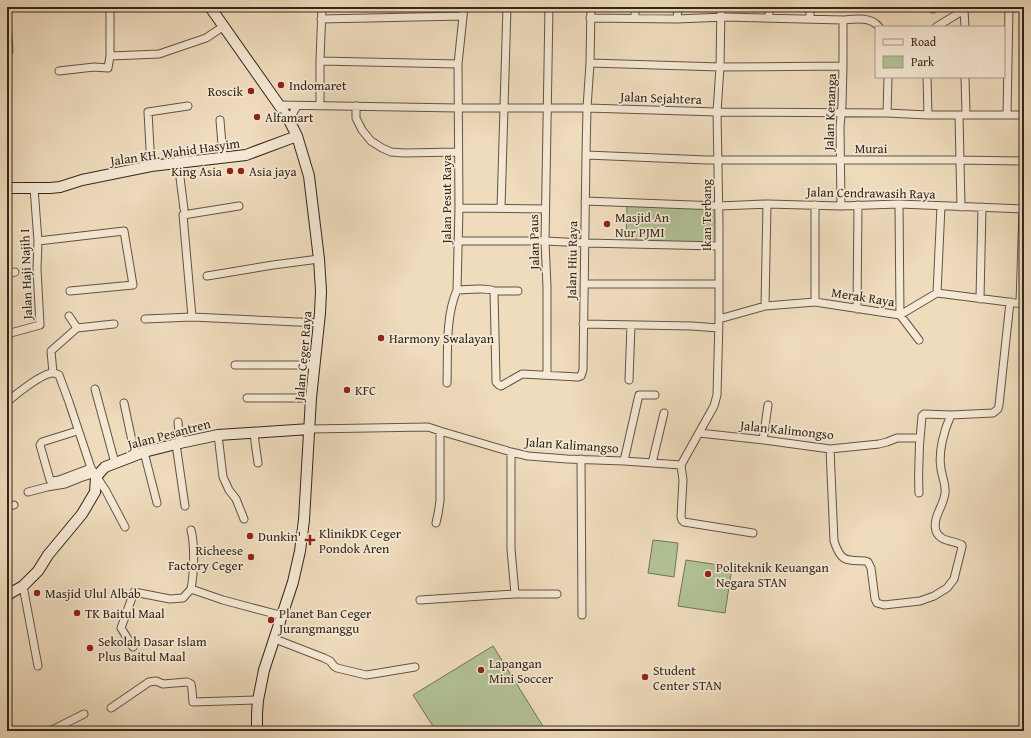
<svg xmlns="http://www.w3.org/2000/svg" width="1031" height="738" font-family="'Gentium Book Plus',serif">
  <rect width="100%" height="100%" fill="#efdcbd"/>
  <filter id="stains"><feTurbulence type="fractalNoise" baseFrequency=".005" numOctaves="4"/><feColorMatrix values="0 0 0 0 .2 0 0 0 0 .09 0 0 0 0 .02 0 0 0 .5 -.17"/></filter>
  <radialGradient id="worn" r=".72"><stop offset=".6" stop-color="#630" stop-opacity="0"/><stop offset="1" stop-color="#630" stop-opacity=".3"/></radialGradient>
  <path fill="#b2c296" stroke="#727458" d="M627 203 719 206V246L626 244Z
    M653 540 678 543 674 577 648 573Z
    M686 560 732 567 725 613 678 606Z
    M493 646 546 731H436L413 695Z"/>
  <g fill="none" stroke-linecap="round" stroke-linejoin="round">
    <defs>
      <path id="street" d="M933 7V9
        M964 10 965 27
        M590 18 677 19 725 17 843 20C854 19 871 16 879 27
        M635 18V7
        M769 18V7
        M810 18V7
        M321 19 463 16
        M677 19 678 7
        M7 22 9 51
        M936 27 964 10 967 7
        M110 56 159 54 206 38 224 26
        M320 61 458 64
        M590 63 720 67 843 66
        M59 71 94 67 108 68 110 56V7
        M927 77 928 115
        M965 77 966 114
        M279 105 458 108H587L717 112 887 113 928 115H1024
        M320 106V61L322 7
        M356 106V118L362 130 371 141 382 148 391 152 404 153 458 152
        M887 113 888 77
        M959 115 961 207
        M1007 115 1009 7
        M288 118 293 113 297 106
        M220 120 223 157
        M586 155 707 160H960L1024 161
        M178 162 184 209
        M151 166 148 112 188 106
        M585 201 719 206 767 204 841 206 899 204 1024 209
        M899 204 900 315 919 340
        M841 206 840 127 842 105 843 66V20
        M459 208 545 209
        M501 208 507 7
        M38 241 124 231 133 285 70 291
        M458 241H545L585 243 719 246
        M7 274 15 272
        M207 276 273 265 319 259
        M584 284H718
        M457 290C466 290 487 287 494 291L496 379V382L499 385 501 386 522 374 578 377 581 376 583 370 586 155 587 108 590 63 591 7
        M494 291H518
        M937 293 941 206
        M980 299 982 207
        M815 302V205
        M1020 303 1023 209
        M765 306 767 204
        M857 309 858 205
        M69 316 77 328
        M192 317 183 215 239 206
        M145 319 192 317 320 323
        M719 319 765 306 815 302 900 315 937 293 1024 304
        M583 324 692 326 718 328
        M7 334 40 325 37 269 38 241 34 188
        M235 365H314
        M53 373 51 351 77 328 114 324
        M547 375V287L545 241 549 7
        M629 380 631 325
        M447 383C448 354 445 317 457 290L459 208 458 64 464 7
        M95 389 115 463
        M247 398H311
        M7 402C15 395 42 373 53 373 55 373 57 374 59 375L69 402 91 468 106 491 125 527
        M124 403 135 455
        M178 422 180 443
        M310 429 428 427 440 431 511 452 528 456 567 459 624 461 681 465 714 406 717 395 719 319V224L717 112 720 67 721 7
        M74 432 42 442 40 445 50 480 52 481 59 480 91 468
        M254 432 255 442 258 463
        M699 433 764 440 830 449 879 444 887 442 897 438H919
        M218 435 223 477 229 490 236 499 244 519
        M763 440 768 405
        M176 444 185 506
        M830 449 834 541C841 562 845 560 865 561L868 562 871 568 875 599 877 603 884 605 920 601 934 596 947 588 954 579 962 547V545C953 540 940 542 936 531 932 517 944 506 945 493 946 485 942 476 941 469 938 452 944 430 951 415L993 413 998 409 999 405 1010 302
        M144 452 157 503
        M511 452V549L515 594
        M581 459 582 615
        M624 461 638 399 639 395H655
        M652 463 664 413
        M681 465 683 480 681 517 682 520 684 522 753 533
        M28 492 47 487 65 484 80 478 92 474 96 477
        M919 493C918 467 919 442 922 416L924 414 951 415
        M7 507 14 505
        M436 523 438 514 440 501V431
        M191 530C195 545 194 574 191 589
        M23 586 38 666
        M420 600 515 594H557
        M275 639 324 658 330 661 334 666 337 668 366 675 379 673 415 667
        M133 647 121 628 134 592 170 599 183 598 191 589 223 600 283 616
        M111 708 149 682 156 681 163 684 187 682 191 684 192 690 193 702 258 700
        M50 731 84 714"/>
      <path id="secondary" d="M210 7 279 105 288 118 297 136 309 176 319 259 321 291 320 313 311 398 304 520 300 551 293 582 264 670 258 700 257 714V731
        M7 188H50L60 187 82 180 151 166 246 155 297 136
        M7 595 23 586 38 571 48 555 82 514 95 492 96 477 105 467 144 452 180 443 218 435 310 429"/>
    </defs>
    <use href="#street" stroke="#625444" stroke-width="9"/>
    <use href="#secondary" stroke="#33261b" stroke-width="12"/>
    <use href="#street" stroke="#f5e8d4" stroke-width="7"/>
    <use href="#secondary" stroke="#f5e8d4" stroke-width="10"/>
  </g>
  <g fill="#8f2418" stroke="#f5e8d4" stroke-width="1.5">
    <circle cx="281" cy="85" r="4"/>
    <circle cx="251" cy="91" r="4"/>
    <circle cx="257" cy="117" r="4"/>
    <circle cx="230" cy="171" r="4"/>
    <circle cx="241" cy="171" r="4"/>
    <circle cx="607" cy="224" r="4"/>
    <circle cx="381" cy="338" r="4"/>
    <circle cx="347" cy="390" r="4"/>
    <circle cx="250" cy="536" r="4"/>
    <path d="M308 534h4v4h4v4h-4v4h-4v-4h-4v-4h4z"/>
    <circle cx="251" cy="557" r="4"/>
    <circle cx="708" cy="574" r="4"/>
    <circle cx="37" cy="593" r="4"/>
    <circle cx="77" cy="613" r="4"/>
    <circle cx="271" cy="620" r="4"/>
    <circle cx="90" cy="648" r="4"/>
    <circle cx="481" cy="670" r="4"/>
    <circle cx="645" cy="677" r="4"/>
  </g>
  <g text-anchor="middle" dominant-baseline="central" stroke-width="3.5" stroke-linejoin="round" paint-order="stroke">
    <g font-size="13" fill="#33261b" stroke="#f5e8d4" text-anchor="start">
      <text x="289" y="85">Indomaret</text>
      <text x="243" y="91" text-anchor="end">Roscik</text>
      <text x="265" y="117">Alfamart</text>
      <text x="222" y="171" text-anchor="end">King Asia</text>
      <text x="249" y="171">Asia jaya</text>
      <text x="615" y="217">Masjid An<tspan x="615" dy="15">Nur PJMI</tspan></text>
      <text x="389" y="338">Harmony Swalayan</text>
      <text x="355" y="390">KFC</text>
      <text x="319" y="533">KlinikDK Ceger<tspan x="319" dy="15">Pondok Aren</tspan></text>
      <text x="258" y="536">Dunkin'</text>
      <text x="243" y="550" text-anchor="end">Richeese<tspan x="243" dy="15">Factory Ceger</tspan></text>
      <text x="716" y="567">Politeknik Keuangan<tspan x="716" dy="15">Negara STAN</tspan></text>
      <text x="45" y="593">Masjid Ulul Albab</text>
      <text x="85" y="613">TK Baitul Maal</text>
      <text x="279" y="613">Planet Ban Ceger<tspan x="279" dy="15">Jurangmanggu</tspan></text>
      <text x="98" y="641">Sekolah Dasar Islam<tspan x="98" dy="15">Plus Baitul Maal</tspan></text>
      <text x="489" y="663">Lapangan<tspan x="489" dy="15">Mini Soccer</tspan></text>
      <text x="653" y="670">Student<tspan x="653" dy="15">Center STAN</tspan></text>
    </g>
    <g font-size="13" fill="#33261b" stroke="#f5e8d4">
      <text transform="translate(661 98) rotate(2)">Jalan Sejahtera</text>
      <text transform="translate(830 112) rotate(-88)">Jalan Kenanga</text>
      <text x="871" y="148">Murai</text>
      <text transform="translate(175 152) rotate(-8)">Jalan KH. Wahid Hasyim</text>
      <text transform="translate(871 193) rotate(1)">Jalan Cendrawasih Raya</text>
      <text transform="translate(446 199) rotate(-90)">Jalan Pesut Raya</text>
      <text transform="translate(706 215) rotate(-90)">Ikan Terbang</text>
      <text transform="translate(534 242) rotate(-91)">Jalan Paus</text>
      <text transform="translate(572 260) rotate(-89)">Jalan Hiu Raya</text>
      <text transform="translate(26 274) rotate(-92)">Jalan Haji Najih I</text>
      <text transform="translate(863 297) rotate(9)">Merak Raya</text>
      <text transform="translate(303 356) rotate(-85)">Jalan Ceger Raya</text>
      <text transform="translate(787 430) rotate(6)">Jalan Kalimongso</text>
      <text transform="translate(169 434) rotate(-15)">Jalan Pesantren</text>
      <text transform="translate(572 445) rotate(4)">Jalan Kalimangso</text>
    </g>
  </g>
  <rect width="1031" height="738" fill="none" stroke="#efdcbd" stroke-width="24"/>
  <rect x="8" y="8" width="1015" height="722" fill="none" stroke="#33261b" stroke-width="2"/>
  <rect x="12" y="12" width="1007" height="714" fill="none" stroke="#33261b"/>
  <rect x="875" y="26" width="130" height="52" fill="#f5e8d4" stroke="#a79a8a"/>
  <rect x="883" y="39" width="20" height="6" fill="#f5e8d4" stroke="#a79a8a"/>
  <text x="911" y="46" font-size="12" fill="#33261b">Road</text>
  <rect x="883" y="56" width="20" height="12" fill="#b2c296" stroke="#a79a8a"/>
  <text x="911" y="66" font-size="12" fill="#33261b">Park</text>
  <rect width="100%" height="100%" filter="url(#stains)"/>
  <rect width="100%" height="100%" fill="url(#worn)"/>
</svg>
